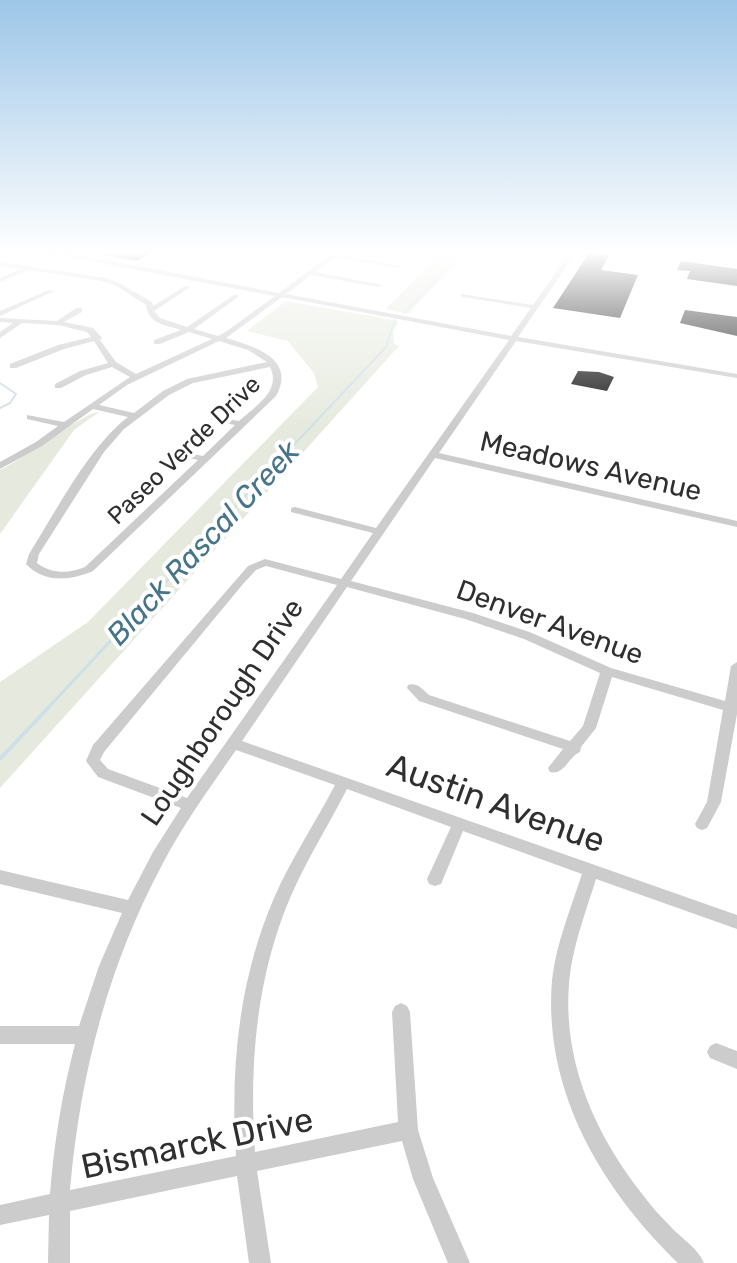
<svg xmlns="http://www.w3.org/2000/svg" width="737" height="1263" font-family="Rubik,sans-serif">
  <rect width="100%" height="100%" fill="#fff"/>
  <path fill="#e6eade" d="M443 251H467L408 314 386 309Z
    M286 301 399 321 393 331 394 344 399 346 0 788V682L88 622 318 387 314 373 288 341 247 331Z
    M99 412 74 430 0 534V470C22 460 86 411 99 412Z"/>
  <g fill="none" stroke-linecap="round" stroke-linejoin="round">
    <path stroke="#cce0e8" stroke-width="2" d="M405 312 462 251
      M0 383 16 394 10 403 0 408
      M225 518 386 347 395 320"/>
    <path stroke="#cce0e8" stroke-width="3" d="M47 709 227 516"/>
    <path stroke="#cce0e8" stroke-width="4" d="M0 759 49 707"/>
  </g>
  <path fill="#161616" d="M104 251H154L137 261 104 255Z
    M589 253 609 255 601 270 638 275 620 318 553 308Z
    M681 261 737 269V286L687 279 690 271 677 270Z
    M685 310 737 317V336L680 323Z
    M578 371 599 372 614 377 607 391 571 384Z"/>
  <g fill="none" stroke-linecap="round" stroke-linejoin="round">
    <path fill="#ccc" fill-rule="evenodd" d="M23 251H59L279 293 331 254 342 251 339 254 401 266 398 268 335 257 315 272 382 285 379 287 311 275 286 294 511 336 531 308 463 297 461 296V294L533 305 571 251H577L518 337 737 374V378L516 341 439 453 737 521V527L435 458 351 581 473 613 532 633 611 668 725 701 731 666 737 662V714L721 802 707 828 702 830 697 828 695 824 707 802 723 710 612 677 596 728 581 747 580 752C568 757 564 776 550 772L548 768 563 749 419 701 407 688 408 685C417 682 422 689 429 695L570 741 583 726 600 673 524 639 465 619 347 587 242 741 737 915V929L596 879C587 908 576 937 571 967 558 1051 592 1131 643 1195 651 1206 661 1217 671 1227 682 1239 698 1248 704 1263H678C601 1188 543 1091 552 980 556 944 571 908 582 874L463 831 441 884 435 886 429 884 427 879 451 827 347 789C328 826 306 861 290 898 256 978 249 1066 255 1152L398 1122 392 1012 395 1006 401 1003 407 1006 410 1012 418 1130 433 1178 470 1263H448L413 1179 402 1141 257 1171 271 1263H249L237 1176 70 1211V1263H48L49 1215 0 1225V1205L50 1194C54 1143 62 1094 75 1044H0V1026H79L99 966 122 913 0 884V870L128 900 153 852 181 808 98 777 86 761 93 745 248 566 265 559 341 579 373 533 291 512V508L295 507 376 528 509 340 282 297 226 338C253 346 297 358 276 396L93 571C70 581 43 583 26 564L29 554C56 511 89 447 128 417L93 409 42 446 0 469V462L36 442 58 426 27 419V415L64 422 130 377 112 367 86 375 61 388H55V384L80 371 108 363 94 341 64 349 16 368H10V364L58 345 91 337 87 332 58 325 22 323 0 338V332L13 323 0 322V318L57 321 76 308H82V312L64 322 93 328 102 338 100 340 116 362 136 374 212 339 189 332 160 344H154V340L181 330C164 324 149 325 146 305L115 285 102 281 29 270 0 282V278L20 269 0 266V262L105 278 119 283 152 302 153 306 185 286H189V288L154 311 160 318 187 327 234 295H238V297L194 329 218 336 227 331 275 296 57 255 55 258ZM219 341 248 350 267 362 187 379 163 391 134 413 99 405 127 385ZM270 367C282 391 255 406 239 421L211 416V420L235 425 203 456 172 450V454L198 460 85 567C68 574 52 574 37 563L39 554 104 452 124 429 169 395 193 383ZM266 566 337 585 187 798 108 769 100 760 104 752 243 584 256 570ZM236 750 335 785C315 823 291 859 274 898 239 979 230 1068 236 1156L70 1190C80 1074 108 966 163 863 184 823 211 786 236 750Z
      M49 290 54 291 0 316V311Z
      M716 1043 737 1051V1069L710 1058 707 1052 710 1046Z"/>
  </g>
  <linearGradient id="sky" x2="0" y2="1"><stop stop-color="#9dc6e8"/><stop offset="0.59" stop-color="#fff"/><stop offset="1" stop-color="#fff" stop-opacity="0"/></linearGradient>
  <rect width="737" height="428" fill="url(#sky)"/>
  <g text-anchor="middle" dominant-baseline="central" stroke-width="8" stroke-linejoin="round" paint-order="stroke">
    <g font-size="24" fill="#2f2f2f" stroke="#fff">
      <text transform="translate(184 450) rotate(-44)">Paseo Verde Drive</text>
    </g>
    <g font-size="28" fill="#2f2f2f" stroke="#fff">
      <text transform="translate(591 466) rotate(13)">Meadows Avenue</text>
      <text transform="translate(550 622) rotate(20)">Denver Avenue</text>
      <text transform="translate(222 712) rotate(-56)">Loughborough Drive</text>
    </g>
    <g font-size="30" font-style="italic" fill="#467488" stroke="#fff">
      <text transform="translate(203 543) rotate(-47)">Black Rascal Creek</text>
    </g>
    <g font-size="34" fill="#2f2f2f" stroke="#fff">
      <text transform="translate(496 803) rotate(20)">Austin Avenue</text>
      <text transform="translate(197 1143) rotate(-12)">Bismarck Drive</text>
    </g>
  </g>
</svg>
